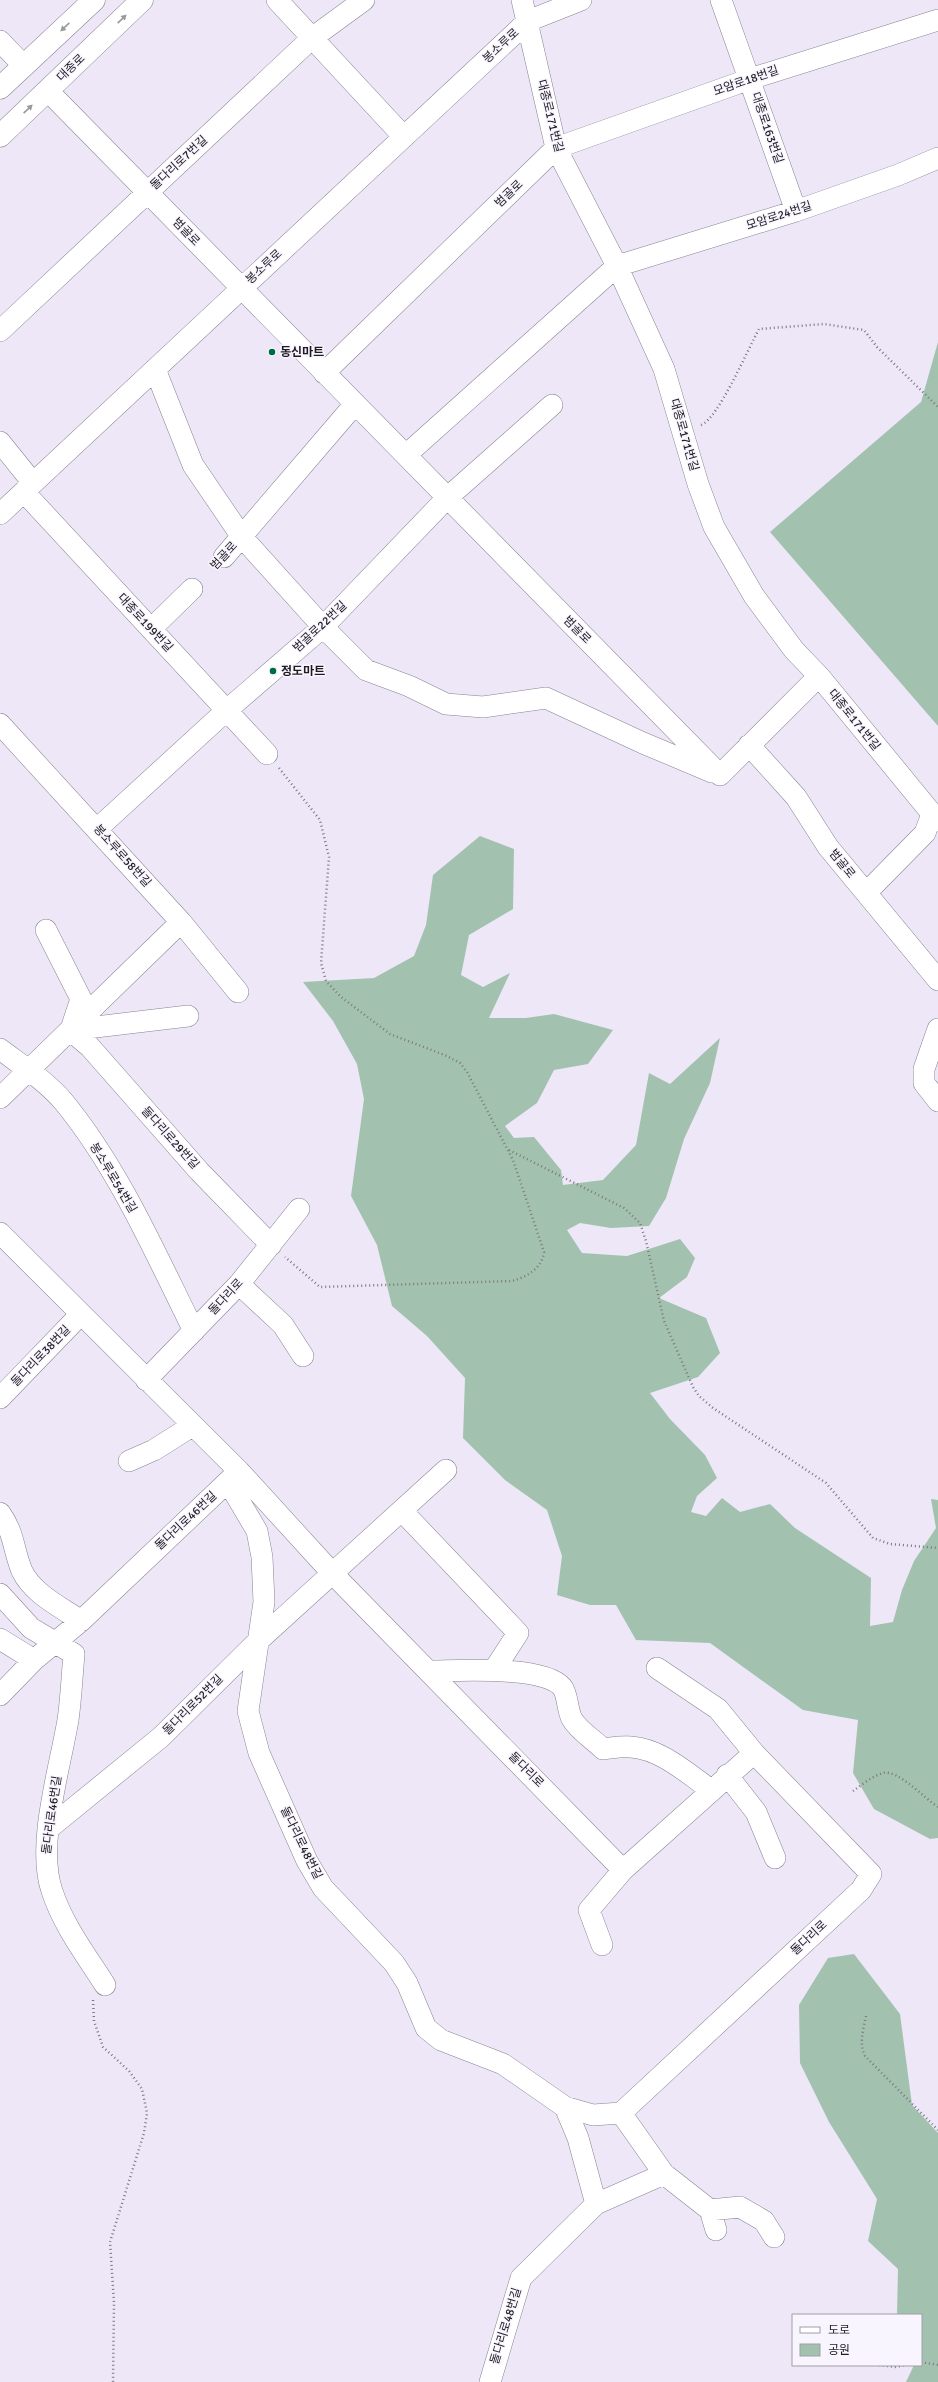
<svg xmlns="http://www.w3.org/2000/svg" width="938" height="2382" font-family="Signika,'Noto Sans KR',sans-serif">
  <rect width="100%" height="100%" fill="#ede7f7"/>
  <path fill="#a2c2af" d="M938 342V726L770 532 921 402Z
    M480 836 514 849 513 909 469 935 461 975 483 987 510 973 489 1018H526L554 1014 613 1030 588 1064 554 1070 537 1103 505 1126 514 1138 534 1137 561 1170 563 1185 603 1180 636 1145 649 1073 670 1084 720 1038 710 1083 684 1139 666 1198 649 1226 611 1228 580 1223 567 1230 582 1253 627 1256 680 1239 695 1258 687 1277 659 1298 706 1318 720 1353 698 1377 650 1393 670 1419 705 1455 717 1478 697 1496 691 1512 706 1516 722 1498 740 1512 770 1504 795 1528 871 1578 870 1626 893 1622 902 1590 914 1561 936 1528 931 1499 938 1500V1838L930 1839 874 1809 853 1773 858 1720 803 1710 710 1643 636 1640 616 1605H590L557 1595 562 1556 547 1510 505 1480 463 1438 465 1378 427 1336 392 1306 377 1245 351 1196 364 1099 357 1064 333 1021 303 982 374 978 414 956 426 925 433 875Z
    M854 1954 900 2014 912 2105 938 2133V2382H906L914 2365H921V2315H897L898 2269 868 2241 877 2199 829 2122 800 2063 799 2005 828 1958Z"/>
  <g fill="none" stroke-linecap="round" stroke-linejoin="round">
    <defs>
      <path id="street" d="M277 0 404 137
        M522 0 556 148 617 266 664 369 698 484 714 527 754 596 794 650 819 676 938 821
        M721 0 796 211
        M0 41 24 66
        M48 91 720 775
        M0 331 312 38 364 0
        M155 369 193 465 242 537 323 627 366 670 409 686 446 704 483 707 546 698 643 743 712 772
        M324 373 556 148 750 79 938 20
        M0 442 33 483
        M406 455 617 266 796 211 898 175 938 158
        M24 492 267 754
        M0 514 528 21 581 0
        M224 557 355 404
        M151 629 192 589
        M0 724 181 922 238 992
        M749 745 796 797 828 847 938 980
        M720 775 819 676
        M97 829 227 710 323 627 447 498 552 405
        M866 893 925 833 932 814
        M46 930 81 999 72 1026
        M938 1029 924 1069V1083L938 1101
        M70 1030 90 1047 199 1171 271 1245
        M70 1030 188 1016
        M0 1049C21 1065 46 1081 63 1101 119 1169 155 1253 194 1331
        M0 1098 181 922
        M0 1233 239 1471 333 1574 623 1870
        M239 1284 283 1325 303 1356
        M146 1380 239 1284 299 1209
        M0 1398 81 1314
        M129 1461 154 1450 192 1426
        M243 1477 234 1492 257 1531 262 1557 264 1602 248 1711 259 1753 307 1861 323 1888 394 1963 407 1983 426 2028 441 2040 503 2064 565 2107 593 2115 621 2113
        M402 1511 518 1633 494 1670
        M0 1513C15 1534 13 1550 22 1571 33 1594 61 1607 81 1621
        M0 1594 31 1628 74 1654C72 1676 71 1699 68 1720 60 1768 36 1845 52 1891 63 1925 86 1955 105 1985
        M0 1639 34 1660
        M428 1671C457 1671 543 1665 562 1687 568 1694 567 1710 572 1719 578 1730 594 1740 603 1749 612 1748 622 1746 631 1747 661 1749 687 1773 711 1790
        M0 1695 34 1660 81 1621 239 1471
        M727 1775 756 1812 775 1858
        M48 1829 161 1737 259 1640 446 1470
        M602 1945 589 1910 623 1870 754 1753
        M565 2107 578 2138 596 2204
        M621 2113 861 1890 871 1874 754 1753 718 1709 657 1668
        M621 2113 664 2174 710 2210 740 2207 764 2221 774 2237
        M710 2210 716 2230
        M490 2382 521 2278 596 2204 664 2174"/>
      <path id="primary" d="M0 88 94 0
        M0 136 142 0"/>
    </defs>
    <use href="#street" stroke="#888391" stroke-width="22"/>
    <use href="#primary" stroke="#888391" stroke-width="23"/>
    <path stroke="#7c7882" stroke-width="2.5" stroke-dasharray="1 3" stroke-linecap="butt" d="M701 425C718 419 748 349 759 329L824 324 864 330 877 347 938 407
      M279 768 320 820 329 857 321 963 326 981 341 997 390 1034 447 1056 460 1063 467 1072 513 1160 544 1252C542 1269 526 1277 512 1281L320 1287 285 1257
      M509 1150 624 1208 640 1223 646 1241 664 1321 693 1387 699 1396 713 1408 826 1483 873 1538 890 1544 938 1548
      M853 1791C862 1785 872 1776 883 1773 898 1769 925 1799 938 1807
      M93 2000 94 2021 103 2047 129 2071 142 2089 147 2113 144 2133 110 2242 114 2303 113 2382
      M866 2016C863 2030 859 2043 865 2056L938 2130
      M921 2362 938 2365
      M879 2365 896 2367 905 2365"/>
    <use href="#street" stroke="#fff" stroke-width="21"/>
    <use href="#primary" stroke="#fff" stroke-width="22"/>
  </g>
  <defs><path id="oneway-solid" d="M-6-.8H1V-3.2L6.5 0L1 3.2V.8H-6Z"/></defs>
  <g fill="#9a999b">
    <use href="#oneway-solid" transform="translate(122 19) rotate(-44)"/>
    <use href="#oneway-solid" transform="translate(65 27) rotate(137)"/>
    <use href="#oneway-solid" transform="translate(28 109) rotate(-43)"/>
  </g>
  <g fill="#006b42" stroke="#f9f5ff" stroke-width="1.5">
    <circle cx="272" cy="352" r="4"/>
    <circle cx="273" cy="671" r="4"/>
  </g>
  <g text-anchor="middle" dominant-baseline="central" stroke-width="3" stroke-linejoin="round" paint-order="stroke">
    <g font-size="12" fill="#1e1c21" stroke="#f9f5ff">
      <text transform="translate(501 46) rotate(-43)">봉소루로</text>
      <text transform="translate(71 68) rotate(-44)">대종로</text>
      <text transform="translate(746 81) rotate(-19)">모암로18번길</text>
      <text transform="translate(550 116) rotate(76)">대종로171번길</text>
      <text transform="translate(767 128) rotate(71)">대종로163번길</text>
      <text transform="translate(179 163) rotate(-43)">돌다리로7번길</text>
      <text transform="translate(509 194) rotate(-44)">범골로</text>
      <text transform="translate(779 216) rotate(-18)">모암로24번길</text>
      <text transform="translate(186 232) rotate(46)">범골로</text>
      <text transform="translate(264 267) rotate(-43)">봉소루로</text>
      <text transform="translate(684 435) rotate(74)">대종로171번길</text>
      <text transform="translate(224 556) rotate(-47)">범골로</text>
      <text transform="translate(145 623) rotate(47)">대종로199번길</text>
      <text transform="translate(320 627) rotate(-43)">범골로22번길</text>
      <text transform="translate(577 630) rotate(45)">범골로</text>
      <text transform="translate(854 720) rotate(51)">대종로171번길</text>
      <text transform="translate(122 856) rotate(48)">봉소루로58번길</text>
      <text transform="translate(842 864) rotate(51)">범골로</text>
      <text transform="translate(170 1138) rotate(48)">돌다리로29번길</text>
      <text transform="translate(113 1178) rotate(59)">봉소루로54번길</text>
      <text transform="translate(226 1297) rotate(-47)">돌다리로</text>
      <text transform="translate(41 1356) rotate(-46)">돌다리로38번길</text>
      <text transform="translate(186 1521) rotate(-43)">돌다리로46번길</text>
      <text transform="translate(193 1705) rotate(-45)">돌다리로52번길</text>
      <text transform="translate(526 1770) rotate(45)">돌다리로</text>
      <text transform="translate(52 1815) rotate(-82)">돌다리로46번길</text>
      <text transform="translate(301 1843) rotate(64)">돌다리로48번길</text>
      <text transform="translate(809 1938) rotate(-43)">돌다리로</text>
      <text transform="translate(506 2326) rotate(-73)">돌다리로48번길</text>
    </g>
    <g font-size="12" font-weight="bold" fill="#1e1c21" stroke="#f9f5ff" text-anchor="start">
      <text x="280" y="352">동신마트</text>
      <text x="281" y="671">정도마트</text>
    </g>
  </g>
  <rect x="792" y="2314" width="130" height="52" fill="#f9f5ff" stroke="#a19ea6"/>
  <rect x="800" y="2327" width="20" height="6" fill="#ffffff" stroke="#a19ea6"/>
  <text x="828" y="2334" font-size="12" fill="#1e1c21">도로</text>
  <rect x="800" y="2344" width="20" height="12" fill="#a2c2af" stroke="#a19ea6"/>
  <text x="828" y="2354" font-size="12" fill="#1e1c21">공원</text>
</svg>
